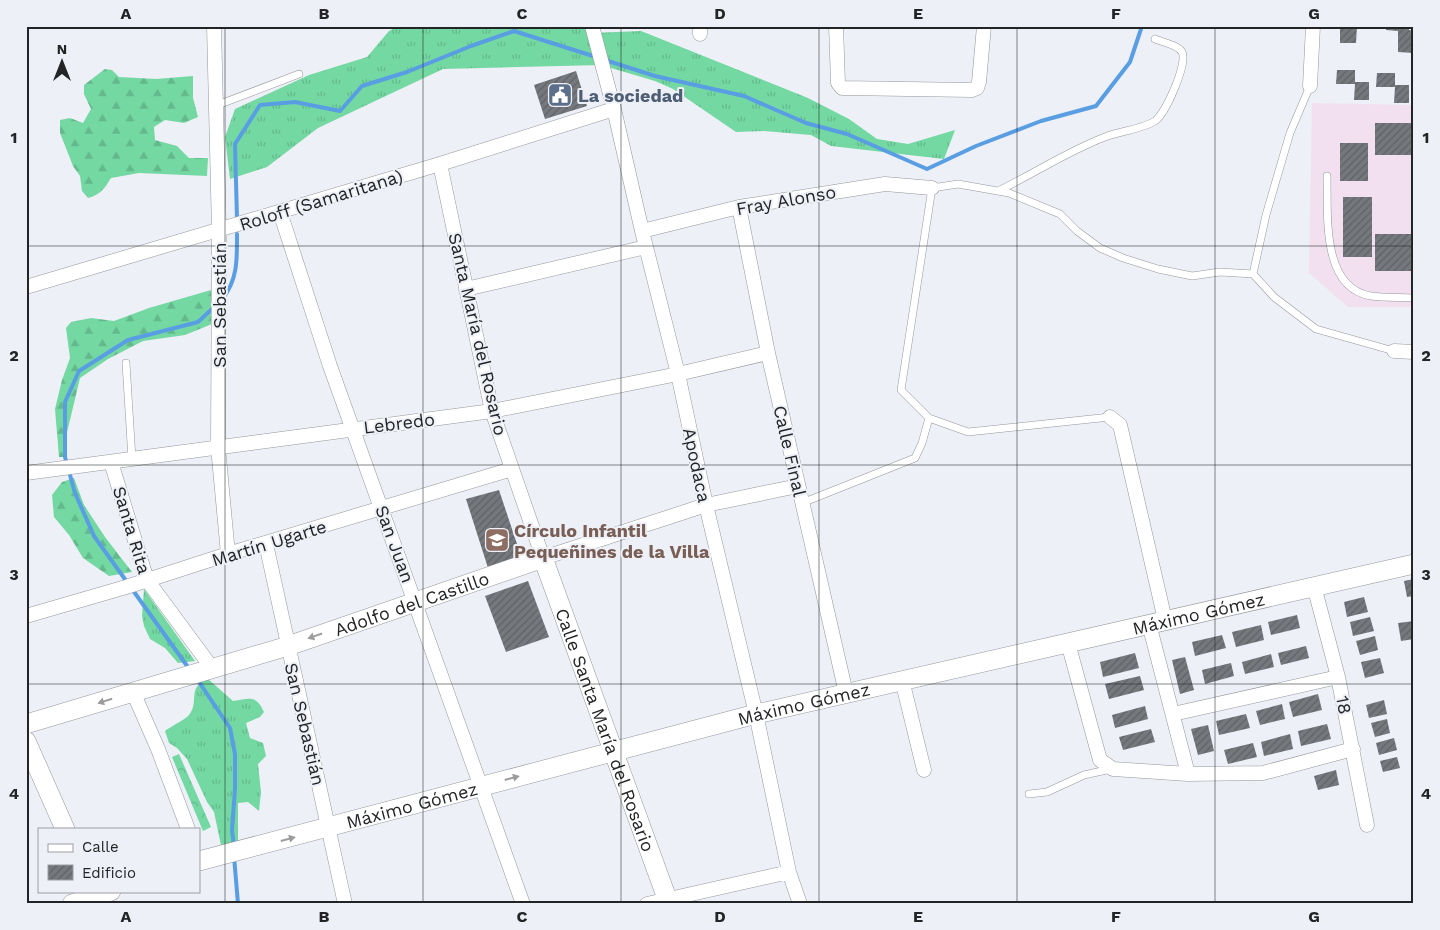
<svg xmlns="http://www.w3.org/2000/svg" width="1440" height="930" font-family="'Work Sans',sans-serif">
  <defs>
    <pattern id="grass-tufts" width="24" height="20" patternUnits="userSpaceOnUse" patternTransform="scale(1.25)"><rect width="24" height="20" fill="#74d8a3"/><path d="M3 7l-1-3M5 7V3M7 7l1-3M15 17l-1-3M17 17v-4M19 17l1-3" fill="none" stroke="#64b98c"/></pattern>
    <pattern id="forest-firs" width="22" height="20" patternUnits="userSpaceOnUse" patternTransform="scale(1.25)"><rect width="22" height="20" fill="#74d8a3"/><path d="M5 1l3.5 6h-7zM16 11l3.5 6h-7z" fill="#64b98c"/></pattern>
    <pattern id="park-crowns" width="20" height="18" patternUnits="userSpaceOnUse" patternTransform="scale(1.25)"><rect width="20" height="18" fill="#74d8a3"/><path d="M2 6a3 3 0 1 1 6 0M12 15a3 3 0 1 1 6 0" fill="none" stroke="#64b98c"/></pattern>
    <pattern id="building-hatch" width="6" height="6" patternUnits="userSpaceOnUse" patternTransform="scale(1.25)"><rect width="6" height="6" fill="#75787d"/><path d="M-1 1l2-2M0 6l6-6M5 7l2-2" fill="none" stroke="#606266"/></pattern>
  </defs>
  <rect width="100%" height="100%" fill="#edf0f6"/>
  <path fill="#f2e0f1" d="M1312 103 1414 105V307H1348L1309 273Z"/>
  <path fill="url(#grass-tufts)" d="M398 26H585L592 33 641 31 808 98 849 119 877 139 908 144 955 130 944 159 831 146 811 135 764 131 736 132 673 89 655 81 601 65 443 69 318 128 267 167 230 179 225 137 235 109 309 75 367 57 389 31Z
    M144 589 195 661 178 663 165 648 150 639 144 626 142 616Z
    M208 679 233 701C249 699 256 694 264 712L260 717 246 723 250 738 263 743 266 756 258 764 261 792 259 811 248 802 238 803V846L222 850 214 812 207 802 187 759 177 748 169 743 165 731C170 727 186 719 189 715 200 702 186 687 208 679Z"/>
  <path fill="url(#forest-firs)" d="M105 69 112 70 119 77 156 79 193 76V98L198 117 184 123 165 120 154 127 155 140 177 146 189 158H208L207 176 139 173 111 178C105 188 100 195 88 198L82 191 80 176 73 166 60 133V120L70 118 83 123 91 109 84 94V85Z
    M211 290 212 324 185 335 143 341 108 359 80 378 64 445 65 457H59L55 409 62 380 70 358 66 328 71 322 91 318 114 321 149 308Z
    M74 478 84 505 105 537 132 572 109 576 83 558 69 535 54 517 52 495 62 482Z"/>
  <path fill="url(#park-crowns)" d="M179 754 211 827 203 831 172 757Z"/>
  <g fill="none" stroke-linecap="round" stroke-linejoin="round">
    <path stroke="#599ee3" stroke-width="4" d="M605 60 655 76 744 96 806 123 847 134 927 169 976 146 1041 121 1096 106 1130 62 1142 26
      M237 219 235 144 260 105 295 102 340 111 362 86 407 72 471 46 514 31 596 57
      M223 298C238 279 237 258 237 234
      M190 670 94 536 75 493 65 457V402L79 371 128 340 198 322 212 309
      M197 679 230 728 235 754V789L232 830 234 847
      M234 856 238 904"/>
  </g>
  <path fill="url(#building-hatch)" d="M1340 26H1357L1356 43H1340Z
    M1386 26H1409V30L1414 31V53L1398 52V31L1386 30Z
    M1337 70H1355V82H1369V100H1354L1355 84H1336Z
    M576 71 587 106 545 119 534 85Z
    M1377 73H1395V85H1409V103H1394L1395 87H1376Z
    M1375 123H1414V155H1375Z
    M1340 143H1368V181H1340Z
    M1343 197H1372V257H1343Z
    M1375 234H1414V271H1375Z
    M499 490 522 559 489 571 466 499Z
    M1414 579V596L1407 597 1404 581Z
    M528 581 549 637 506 652 485 596Z
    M1364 597 1368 612 1347 617 1344 602Z
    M1297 615 1300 628 1271 635 1268 622Z
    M1370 617 1374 631 1353 636 1350 622Z
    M1414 621V639L1401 641 1398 623Z
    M1261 625 1264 640 1236 647 1232 632Z
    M1222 635 1226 648 1195 656 1192 642Z
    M1375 636 1378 650 1360 655 1356 641Z
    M1306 646 1309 658 1281 665 1278 653Z
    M1135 653 1139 668 1103 677 1100 662Z
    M1271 654 1274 667 1245 674 1242 662Z
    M1185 657 1194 690 1180 694 1172 660Z
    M1380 658 1384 673 1365 678 1361 662Z
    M1231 663 1234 676 1205 684 1202 670Z
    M1140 676 1144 690 1109 699 1105 684Z
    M1318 694 1322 710 1293 717 1289 702Z
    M1384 700 1387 714 1369 718 1366 705Z
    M1282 704 1285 719 1260 725 1256 711Z
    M1145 706 1148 719 1115 728 1112 715Z
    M1246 714 1250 728 1219 735 1216 721Z
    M1387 719 1390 733 1375 737 1371 723Z
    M1327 724 1331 739 1301 746 1298 731Z
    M1208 725 1214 751 1198 755 1191 729Z
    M1151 729 1155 742 1123 750 1119 737Z
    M1290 734 1293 749 1264 756 1261 742Z
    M1394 738 1397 750 1379 755 1376 743Z
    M1253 743 1257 757 1228 764 1224 750Z
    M1397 757 1400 768 1383 772 1380 761Z
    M1336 770 1339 785 1318 790 1314 776Z"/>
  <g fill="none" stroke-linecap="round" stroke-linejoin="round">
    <defs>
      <path id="lane" d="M215 106 299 74
        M1327 176C1328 214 1321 288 1371 296 1385 298 1400 297 1414 298
        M1000 190C1035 173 1068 151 1105 137 1120 131 1143 129 1155 121 1166 113 1188 63 1182 52 1178 45 1162 42 1155 39
        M1253 274 1266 215 1290 133 1310 86
        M126 363 132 459
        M1110 417 968 432 929 418 901 390 932 188 958 184 1009 193 1060 214 1077 231 1100 248 1123 258 1158 269 1192 276 1220 272 1253 274 1274 297 1316 329 1394 351
        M802 503 915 458 922 443 929 418
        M1029 794 1047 792 1084 775 1111 769"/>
      <path id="street" d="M214 26 219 231 218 447 228 554
        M592 26 614 109 642 231 678 374 706 505 756 714 789 872 800 904
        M700 26V34
        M836 26 838 83 842 88 972 90 977 88 979 82 984 26
        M1310 86 1313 26
        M440 164 492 411 543 558 706 505 798 486
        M739 207 768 353 846 693
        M280 212 330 366 523 904
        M642 231 739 207 885 184 932 188
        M26 287 440 164 614 109
        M466 289 646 247
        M1394 351 1414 352
        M1110 417 1120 425 1165 620
        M111 462 147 580 212 668
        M26 473 492 411 678 374 768 353
        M266 544 345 904
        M1314 586 1338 677 1367 825
        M26 616 126 587 228 554 512 469
        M1149 624 1188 774
        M1068 643 1100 760 1113 769 1188 774 1263 773 1353 749
        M902 680 924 770
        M133 692 158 749 188 829
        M1173 714 1338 677
        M647 904 789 872"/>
      <g id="secondary">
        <path id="s1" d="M26 724 288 646 543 558 669 904"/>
        <path d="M26 741 65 829"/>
        <path id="s2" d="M199 861 756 714 1414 564"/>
        <path d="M72 904 111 891"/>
      </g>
    </defs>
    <use href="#lane" stroke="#93979b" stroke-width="8"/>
    <use href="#street" stroke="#93979b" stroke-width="15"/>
    <use href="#secondary" stroke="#93979b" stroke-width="20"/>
    <use href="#lane" stroke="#fff" stroke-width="7"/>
    <use href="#street" stroke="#fff" stroke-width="14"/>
    <use href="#secondary" stroke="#fff" stroke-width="19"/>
  </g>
  <defs><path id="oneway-solid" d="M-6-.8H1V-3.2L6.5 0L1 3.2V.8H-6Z" transform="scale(1.25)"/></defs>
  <g fill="#9c9c9d">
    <use href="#oneway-solid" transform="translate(315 636) rotate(161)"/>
    <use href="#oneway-solid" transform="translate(105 701) rotate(163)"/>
    <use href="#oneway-solid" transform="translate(512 778) rotate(-15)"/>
    <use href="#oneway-solid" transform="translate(288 839) rotate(-15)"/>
  </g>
  <path fill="none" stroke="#232426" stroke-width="1" stroke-opacity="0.55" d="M225 26V904M423 26V904M621 26V904M819 26V904M1017 26V904M1215 26V904M26 246H1414M26 465H1414M26 684H1414"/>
  <defs>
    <symbol id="civic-square" viewBox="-11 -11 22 22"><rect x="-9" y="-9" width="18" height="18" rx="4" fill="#5c6f8a" stroke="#edf0f6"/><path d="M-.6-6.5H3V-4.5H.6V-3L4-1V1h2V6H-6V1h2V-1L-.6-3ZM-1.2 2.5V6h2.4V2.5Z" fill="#fff"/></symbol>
    <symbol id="school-square" viewBox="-11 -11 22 22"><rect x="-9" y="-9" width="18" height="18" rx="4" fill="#8d6e63" stroke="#edf0f6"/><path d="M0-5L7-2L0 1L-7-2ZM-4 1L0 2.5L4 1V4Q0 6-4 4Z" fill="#fff"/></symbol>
  </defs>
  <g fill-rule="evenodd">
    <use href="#civic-square" x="546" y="81" width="28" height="28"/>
    <use href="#school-square" x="483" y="526" width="28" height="28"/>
  </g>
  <g text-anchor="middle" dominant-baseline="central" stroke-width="4" stroke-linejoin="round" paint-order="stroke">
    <g font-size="18" font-weight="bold" fill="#4e5e75" stroke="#edf0f6" text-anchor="start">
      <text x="578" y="95">La sociedad</text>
    </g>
    <g font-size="18" fill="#232426" stroke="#edf0f6">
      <text transform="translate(321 200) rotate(-17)">Roloff (Samaritana)</text>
      <text transform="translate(786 200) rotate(-10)">Fray Alonso</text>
      <text transform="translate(219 305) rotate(-90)">San Sebastián</text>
      <text transform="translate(478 334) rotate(77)">Santa María del Rosario</text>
      <text transform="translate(399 423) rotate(-7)">Lebredo</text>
      <text transform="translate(790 451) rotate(77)">Calle Final</text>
      <text transform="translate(697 465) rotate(78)">Apodaca</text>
      <text transform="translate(132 530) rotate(73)">Santa Rita</text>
      <text transform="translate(269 543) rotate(-17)">Martín Ugarte</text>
      <text transform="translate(395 544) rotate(70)">San Juan</text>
      <text stroke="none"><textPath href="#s1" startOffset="404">Adolfo del Castillo</textPath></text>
      <text stroke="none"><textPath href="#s2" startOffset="1030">Máximo Gómez</textPath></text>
      <text stroke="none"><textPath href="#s2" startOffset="625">Máximo Gómez</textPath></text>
      <text transform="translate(1344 705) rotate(79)">18</text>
      <text transform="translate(305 724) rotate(77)">San Sebastián</text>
      <text stroke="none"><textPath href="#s1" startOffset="726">Calle Santa María del Rosario</textPath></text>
      <text stroke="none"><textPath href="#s2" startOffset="220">Máximo Gómez</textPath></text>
    </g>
    <g font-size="18" font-weight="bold" fill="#785e54" stroke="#edf0f6" text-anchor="start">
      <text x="514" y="530">Círculo Infantil<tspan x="514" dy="21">Pequeñines de la Villa</tspan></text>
    </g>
  </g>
  <rect width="1440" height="930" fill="none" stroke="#edf0f6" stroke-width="55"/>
  <rect x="38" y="828" width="162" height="65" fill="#edf0f6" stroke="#9c9ea3"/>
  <rect x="48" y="844" width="25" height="8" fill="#ffffff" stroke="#9c9ea3"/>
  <text x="82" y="852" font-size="15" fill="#232426">Calle</text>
  <rect x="48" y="865" width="25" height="15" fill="url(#building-hatch)" stroke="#9c9ea3"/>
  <text x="82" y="878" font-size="15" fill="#232426">Edificio</text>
  <g transform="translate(62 62)" stroke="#edf0f6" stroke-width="4" paint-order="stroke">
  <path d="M0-4L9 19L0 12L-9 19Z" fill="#232426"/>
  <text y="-8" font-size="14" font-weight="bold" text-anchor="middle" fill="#232426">N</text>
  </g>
  <rect x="28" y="28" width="1384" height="874" fill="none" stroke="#232426" stroke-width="2"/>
  <g font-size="16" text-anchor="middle" font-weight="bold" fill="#232426">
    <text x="126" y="19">A</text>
    <text x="324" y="19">B</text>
    <text x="522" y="19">C</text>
    <text x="720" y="19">D</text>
    <text x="918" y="19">E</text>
    <text x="1116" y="19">F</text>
    <text x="1314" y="19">G</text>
    <text x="14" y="143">1</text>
    <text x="1426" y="143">1</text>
    <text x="14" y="361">2</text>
    <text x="1426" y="361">2</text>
    <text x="14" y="580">3</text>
    <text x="1426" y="580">3</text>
    <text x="14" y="799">4</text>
    <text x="1426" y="799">4</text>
    <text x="126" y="922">A</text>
    <text x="324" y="922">B</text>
    <text x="522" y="922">C</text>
    <text x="720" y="922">D</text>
    <text x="918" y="922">E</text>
    <text x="1116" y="922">F</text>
    <text x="1314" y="922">G</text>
  </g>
</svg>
